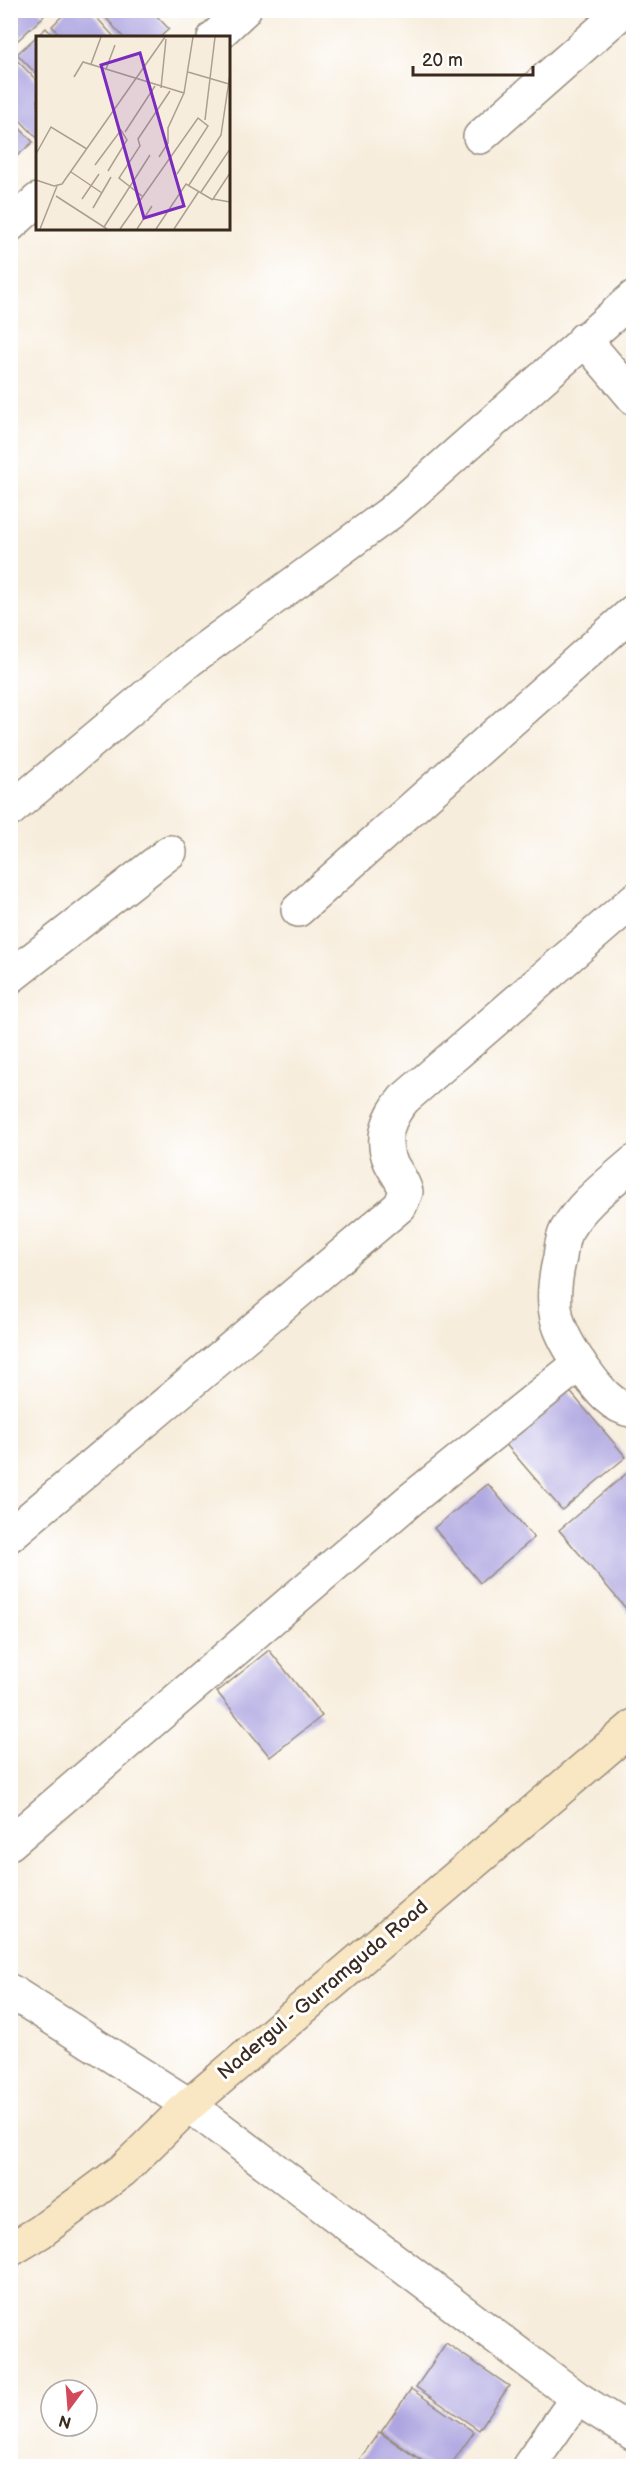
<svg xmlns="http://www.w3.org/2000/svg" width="644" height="2477" font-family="'Balsamiq Sans',sans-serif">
  <rect width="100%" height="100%" fill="#fff"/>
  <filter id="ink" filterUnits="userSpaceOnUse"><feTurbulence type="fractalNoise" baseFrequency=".0167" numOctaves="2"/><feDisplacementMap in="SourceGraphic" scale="12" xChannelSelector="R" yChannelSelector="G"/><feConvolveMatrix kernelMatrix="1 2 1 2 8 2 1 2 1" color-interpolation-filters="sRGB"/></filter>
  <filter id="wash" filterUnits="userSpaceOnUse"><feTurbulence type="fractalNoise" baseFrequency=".008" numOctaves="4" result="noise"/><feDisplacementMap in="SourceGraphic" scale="24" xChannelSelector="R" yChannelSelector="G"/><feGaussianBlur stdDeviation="1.35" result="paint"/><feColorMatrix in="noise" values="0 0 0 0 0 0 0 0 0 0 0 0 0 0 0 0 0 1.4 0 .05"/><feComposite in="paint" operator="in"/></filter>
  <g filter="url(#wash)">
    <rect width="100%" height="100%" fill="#f7eddc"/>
    <g id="blocks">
      <path fill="#aaa2df" d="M10 10H39L44 16 16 42 10 36Z
        M68 10H90L115 38H62L52 26Z
        M99 10H151L169 29 159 38H124Z
        M46 28 55 38H38V76L17 54Z
        M13 56 38 82V139L10 110V58Z
        M10 118 33 142 10 162Z
        M567 1388 626 1457 562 1510 503 1441Z
        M634 1467V1618L559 1530Z
        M488 1484 534 1538 480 1583 434 1528Z
        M269 1650 322 1716 270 1757 217 1692Z
        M446 2343 509 2386 479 2430 416 2387Z
        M411 2389 474 2432 450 2466H430L381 2432Z
        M379 2432 428 2466H355Z"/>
    </g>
  </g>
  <g filter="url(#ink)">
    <use href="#blocks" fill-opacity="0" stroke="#998c7d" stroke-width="1.5"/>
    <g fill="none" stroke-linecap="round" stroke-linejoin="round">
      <defs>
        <path id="minor" d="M214 38 244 10
          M480 137 624 10
          M10 225 38 200
          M584 339 634 398
          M10 810 188 661 390 513 634 297
          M298 910 634 611
          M10 977 170 852
          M634 1162C610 1183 582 1203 566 1231 562 1238 561 1249 560 1257 548 1307 555 1328 583 1368 597 1387 610 1407 634 1411
          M10 1535 400 1206 406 1192C403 1180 395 1172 390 1161 380 1139 389 1116 404 1099L634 900
          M10 1843 410 1500 580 1363
          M10 1991 189 2105 577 2398 634 2434
          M529 2466 577 2398"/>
        <path id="secondary" d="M10 2250 40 2232 123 2170 189 2105 634 1726"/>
      </defs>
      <use href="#minor" stroke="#998c7d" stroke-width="36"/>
      <use href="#secondary" stroke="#998c7d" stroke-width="36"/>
      <use href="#minor" stroke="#fff" stroke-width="33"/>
      <use href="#secondary" stroke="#f9e7c3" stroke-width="33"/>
    </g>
  </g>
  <g text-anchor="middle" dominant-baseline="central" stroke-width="6" stroke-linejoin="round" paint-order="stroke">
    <g font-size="20" fill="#3b2a1e" stroke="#fff">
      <text transform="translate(323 1990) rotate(-40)">Nadergul - Gurramguda Road</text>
    </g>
  </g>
  <g transform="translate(36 36)">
    <rect width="194" height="194" fill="#f7eddc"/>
    <path fill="none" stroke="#ac9f90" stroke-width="1.5" d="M55 28 65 1M70 33 79 9M152 36 193 48M38 41 47 26 148 57 157 1M125 52 130 3M169 84 179 1M89 96 119 50M0 118 15 91 51 113M123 121 132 107V92L148 57M59 129 85 94 91 104 72 135M35 136 66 157M194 137 177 163 194 166M0 144 18 150 26 148 129 1M153 149 185 99 194 38M165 156 194 113M20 160 71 193M106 160 83 142 104 110 102 103 134 55M46 163 63 138M57 172 75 141M68 191 114 119M4 193 21 150M84 193 162 82 172 90 141 138M101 193 116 170M120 193 150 148 177 164M138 193 163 155"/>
    <path fill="#7b2cbf" fill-opacity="0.15" stroke="#7b2cbf" stroke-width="3" d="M104 17 148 170 108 182 65 29Z"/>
    <rect width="194" height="194" fill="none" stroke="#3b2a1e" stroke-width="3"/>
  </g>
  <rect width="644" height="2477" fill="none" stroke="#fff" stroke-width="36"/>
  <g transform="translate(69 2408) rotate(196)"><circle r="28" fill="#ffffff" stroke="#b1aaa5" stroke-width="1.5"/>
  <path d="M0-4.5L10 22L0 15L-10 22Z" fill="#d1495b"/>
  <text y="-9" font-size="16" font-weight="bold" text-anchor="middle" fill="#3b2a1e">N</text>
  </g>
  <path d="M413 66v9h120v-9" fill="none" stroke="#3b2a1e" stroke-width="3"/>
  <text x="422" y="66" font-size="18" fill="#3b2a1e" stroke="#ffffff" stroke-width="4.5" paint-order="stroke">20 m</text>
</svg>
